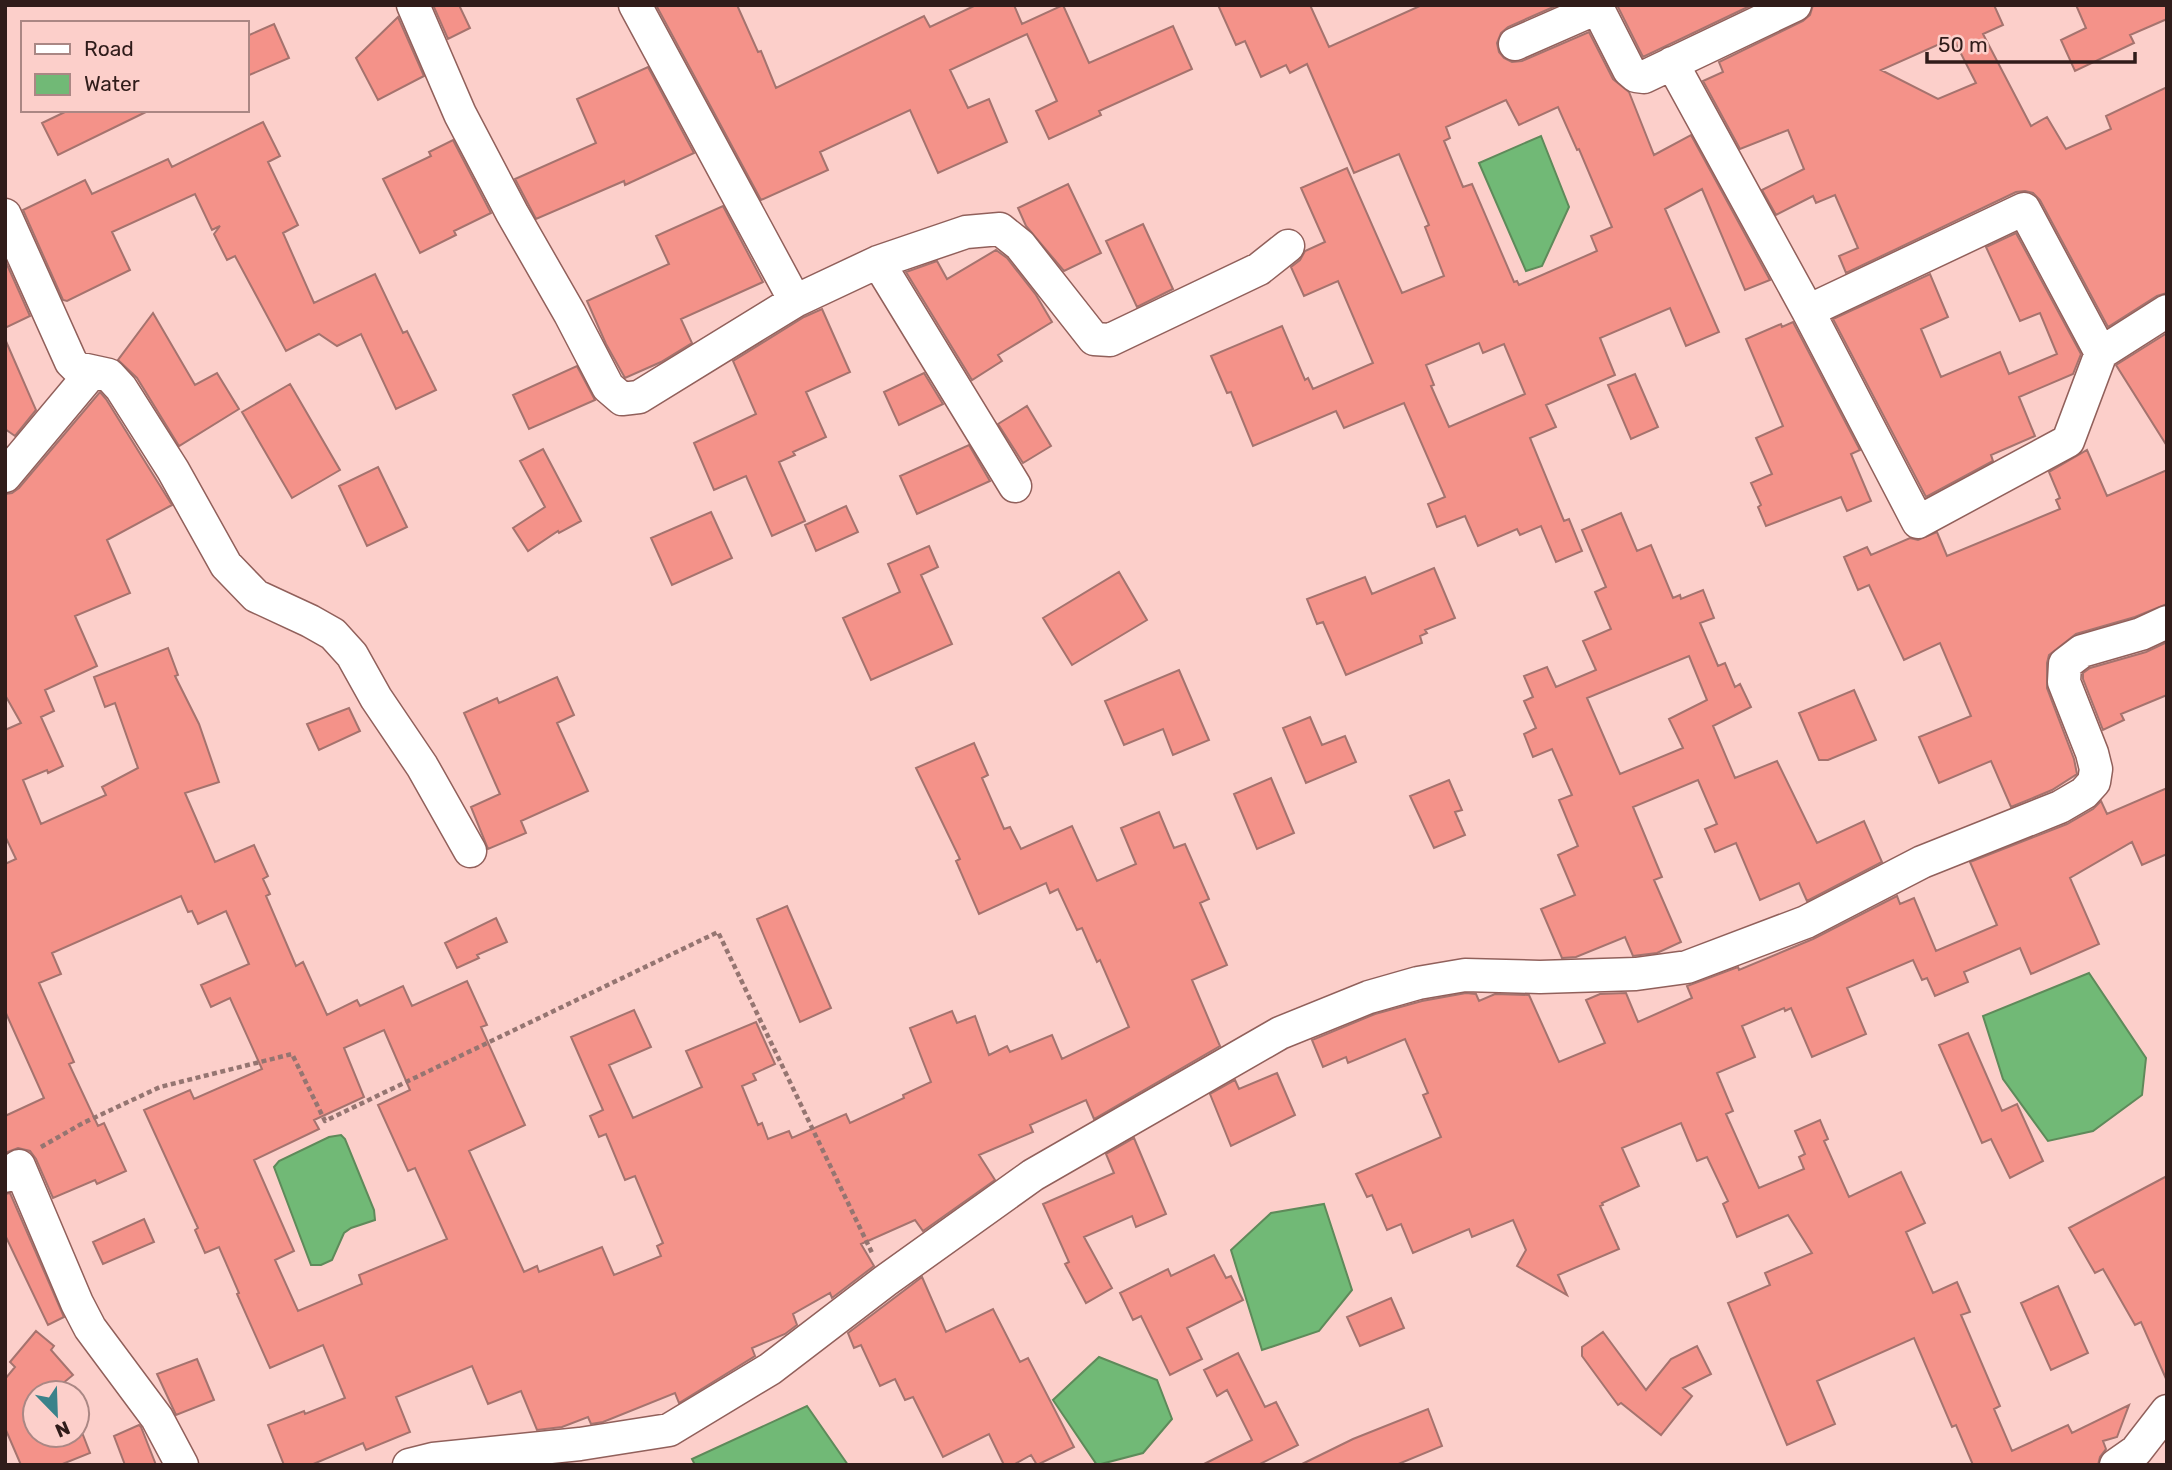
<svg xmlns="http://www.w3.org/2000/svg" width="2172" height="1470" font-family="Rubik,sans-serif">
  <rect width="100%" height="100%" fill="#fccfca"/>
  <path fill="#71b976" stroke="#5e8a5a" stroke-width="2" d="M1541 136 1569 207 1542 266 1526 271 1479 163Z
    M2089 973 2146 1058 2142 1095 2093 1131 2048 1141 2003 1079 1983 1016Z
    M341 1135 345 1139 374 1210 375 1220 351 1228 344 1233 332 1260 321 1265H311L274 1167 279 1161 329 1137Z
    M1324 1204 1352 1290 1319 1331 1262 1350 1231 1250 1271 1213Z
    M1099 1357 1157 1380 1172 1419 1143 1453 1097 1465 1053 1400Z
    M807 1406 848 1465H695L692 1459Z"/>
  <path fill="#f49289" stroke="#a5736e" stroke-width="2" fill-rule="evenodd" d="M433 5H459L470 28 448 39Z
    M656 5H737L758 52 761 51 776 88 924 16 930 27 976 5H1014L1022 24 1063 5 1089 63 1173 26 1192 69 1099 111 1101 115 1049 139 1036 111 1057 101 1027 34 950 70 968 108 989 99 1007 142 938 173 910 110 820 152 828 170 761 200Z
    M1218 5H1310L1329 47 1422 5H1558L1508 27 1501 33 1497 43 1499 52 1504 58 1512 62 1522 61 1589 32 1613 79 1629 92 1654 155 1691 135 1770 280 1745 290 1702 189 1665 209 1719 332 1686 346 1670 308 1600 338 1615 375 1546 405 1556 427 1530 438 1564 521 1569 519 1582 551 1556 562 1541 526 1520 535 1517 529 1478 546 1465 516 1437 527 1428 504 1445 497 1404 403 1344 428 1336 411 1253 446 1231 392 1227 393 1211 356 1282 326 1305 380 1308 378 1313 389 1373 363 1338 281 1304 296 1291 267 1300 260 1305 251 1325 242 1301 188 1347 168 1402 293 1444 276 1425 227 1429 225 1399 154 1354 173 1307 64 1290 73 1286 65 1261 77 1245 41 1236 45ZM1506 100 1519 125 1558 107 1577 150 1579 149 1612 227 1591 236 1597 251 1519 285 1517 281 1514 282 1472 184 1463 187 1444 141 1450 138 1446 127ZM1479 343 1483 353 1504 344 1525 394 1449 427 1431 386 1434 385 1426 365Z
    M1617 5H1752L1643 57Z
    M1813 5H1994L2003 25 1983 34 2031 126 2047 117 2066 149 2111 129 2106 116 2167 87V293L2157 296 2108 327 2040 200 2033 193 2025 191 2016 192 1846 273 1839 256 1858 248 1835 195 1816 203 1813 196 1776 215 1762 190 1804 169 1788 130 1740 149 1703 81 1723 72 1719 62 1803 21 1810 15ZM1953 38 1976 83 1938 99 1881 70Z
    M2076 5H2167V19L2130 35 2134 43 2075 71 2061 40 2086 28Z
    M398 17 424 76 378 100 356 58Z
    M274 24 289 58 247 76V36Z
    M648 67 694 153 625 185 624 181 536 219 515 179 596 143 577 99Z
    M69 110H150L58 155 42 123Z
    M263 122 280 156 268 162 298 225 283 233 314 303 375 274 403 333 407 331 436 390 396 409 361 334 337 346 319 334 286 351 235 256 227 260 214 234 220 226 212 230 195 194 112 232 130 270 67 301 63 300 23 210 85 180 92 194 168 159 172 167Z
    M453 140 491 213 454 231 456 235 420 253 383 179 431 156 429 152Z
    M1068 184 1101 253 1064 271 1026 226 1018 208Z
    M723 206 763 282 681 319 692 343 661 362 625 378 606 344 587 301 669 264 656 236Z
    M1143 224 1173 289 1137 307 1106 241Z
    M2016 233 2081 354 2073 374 2019 397 2035 436 1991 455 1993 461 1926 497 1833 319 1930 274 1948 317 1921 329 1941 377 2000 352 2009 374 2057 354 2040 313 2020 321 1986 247Z
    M996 250 1007 258 1036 295 1052 322 998 355 1002 361 972 380 906 272 937 261 947 279Z
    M5 260 30 316 5 328Z
    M822 309 850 372 806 392 826 437 793 452 795 455 779 462 805 521 772 536 746 476 714 490 694 443 756 414 733 361 804 317Z
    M153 313 195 385 217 373 239 409 179 446 137 378 118 360Z
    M1793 322 1860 450 1851 454 1871 501 1847 511 1841 497 1766 526 1758 507 1761 505 1751 483 1772 474 1756 438 1783 426 1746 339 1781 324 1782 327Z
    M2167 333V446L2116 365Z
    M5 339 36 410 15 436 5 429Z
    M577 366 595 400 529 429 513 395Z
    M924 373 943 404 899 425 884 392Z
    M1635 374 1658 427 1631 439 1608 385Z
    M290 384 340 470 292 498 242 412Z
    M100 392 106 399 172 505 107 540 130 593 75 616 97 666 45 690 54 711 41 717 63 766 48 773 47 770 23 780 41 824 106 795 102 787 138 768 115 703 105 707 94 677 168 648 178 675 175 676 199 724 219 782 185 793 215 862 254 845 268 876 263 879 270 894 266 896 296 966 303 962 327 1015 357 1000 360 1006 403 986 412 1006 467 981 487 1025 481 1027 525 1125 469 1151 524 1272 537 1266 539 1272 602 1247 614 1275 661 1256 657 1246 663 1243 635 1176 625 1180 606 1134 599 1137 590 1116 603 1110 571 1037 634 1010 651 1047 609 1065 633 1118 702 1087 686 1051 756 1022 775 1064 753 1074 756 1080 742 1086 758 1125 762 1123 768 1139 789 1131 792 1138 846 1114 850 1123 904 1098 903 1095 931 1082 910 1028 952 1011 957 1023 975 1016 989 1055 1007 1046 1010 1052 1052 1035 1062 1059 1129 1027 1100 960 1097 962 1082 928 1077 930 1058 889 1050 893 1046 883 979 914 956 861 960 859 916 768 974 743 988 775 982 778 1004 829 1010 827 1021 849 1072 826 1097 881 1136 864 1121 828 1159 812 1174 848 1185 844 1209 899 1200 903 1227 965 1192 980 1220 1046 1094 1119 1086 1100 1030 1125 1033 1132 979 1155 995 1180 923 1231 915 1220 861 1244 874 1266 832 1298 830 1293 793 1314 797 1325 785 1334 752 1348 755 1356 679 1403 675 1393 603 1422 591 1424 588 1417 562 1427 537 1430 521 1391 488 1404 472 1366 396 1397 410 1432 366 1450 363 1443 311 1465H284L268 1425 304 1411 305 1414 345 1398 323 1345 270 1368 237 1294 239 1293 219 1247 205 1253 195 1230 198 1228 144 1110 190 1090 194 1099 262 1069 230 998 211 1007 201 985 249 964 226 911 198 924 192 911 188 912 181 896 52 953 61 974 39 983 74 1062 69 1064 98 1126 104 1123 126 1171 97 1184 95 1180 53 1198 36 1159 30 1151 18 1148 5 1153V1116L44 1098 5 1011V864L16 859 5 836V730L21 723 5 695V494L12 493 19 488ZM384 1030 410 1090 378 1105 408 1171 415 1168 447 1239 359 1275 362 1284 298 1311 275 1260 294 1251 254 1160 319 1129 314 1120 364 1097 344 1048Z
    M1027 406 1051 446 1023 463 998 424Z
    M969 445 990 481 917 514 900 476Z
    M543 449 581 521 559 533 558 531 528 551 513 528 545 507 520 461Z
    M2087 450 2107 496 2167 470V604L2135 617 2076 634 2049 655 2047 663V688L2074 759 2077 774 2052 790 2011 807 1991 761 1939 783 1919 737 1971 716 1940 643 1904 660 1869 585 1858 590 1844 557 1867 547 1871 555 1910 538 1918 540 1937 532 1947 556 2060 509 2056 500 2060 498 2049 472Z
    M378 467 407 527 367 546 339 486Z
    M846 506 858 532 816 551 805 525Z
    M711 512 732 558 672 585 651 538Z
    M1621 513 1637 551 1651 545 1673 598 1680 595 1681 599 1703 590 1714 618 1700 623 1718 666 1725 663 1735 687 1740 684 1751 707 1713 726 1735 778 1777 761 1817 843 1864 821 1882 862 1807 901 1799 883 1760 900 1736 843 1715 852 1705 829 1717 824 1698 780 1633 807 1662 877 1654 880 1681 942 1657 953 1633 956 1625 937 1576 957 1562 958 1541 909 1575 895 1558 855 1578 846 1559 800 1572 795 1552 749 1533 757 1524 734 1536 728 1524 701 1533 697 1524 676 1547 667 1556 687 1596 670 1583 641 1611 629 1595 592 1606 587 1582 530ZM1689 656 1707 700 1669 719 1683 748 1620 774 1587 698Z
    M929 546 938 567 921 575 952 644 871 680 843 618 900 592 888 564Z
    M1434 568 1455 618 1425 630 1427 633 1420 636 1422 643 1346 675 1323 622 1317 624 1307 599 1365 577 1372 594Z
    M1119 572 1147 620 1072 665 1043 618Z
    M2167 642V695L2121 714 2124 720 2103 730 2083 679V673L2090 668 2146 652Z
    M1179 670 1209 740 1173 755 1163 729 1124 745 1105 701Z
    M557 677 574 715 557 723 588 791 521 821 526 833 488 849 471 807 500 794 464 713 497 698 499 703Z
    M1854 690 1876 740 1828 760H1819L1799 713Z
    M349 708 360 731 319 750 307 724Z
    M1310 717 1322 745 1345 736 1356 762 1306 783 1283 728Z
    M1271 778 1294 833 1257 849 1234 794Z
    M1449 780 1462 810 1455 812 1465 835 1434 848 1410 796Z
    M2167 788V854L2142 865 2132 842 2070 878 2099 944 2031 974 2020 948 1964 972 1968 982 1935 996 1927 978 1922 980 1913 960 1847 988 1866 1034 1812 1057 1791 1008 1785 1011 1784 1008 1742 1026 1755 1057 1717 1073 1733 1111 1726 1114 1759 1188 1804 1169 1799 1157 1805 1154 1795 1131 1820 1120 1828 1139 1824 1141 1849 1197 1901 1172 1925 1223 1906 1232 1933 1293 1957 1282 1970 1312 1961 1315 2000 1406 1994 1409 2012 1451 2068 1425 2072 1433 2129 1405 2117 1437 2103 1441 2106 1449 2100 1457 2098 1465H1973L1956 1425 1952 1427 1914 1338 1817 1381 1835 1424 1787 1445 1728 1303 1770 1285 1765 1273 1812 1253 1788 1215 1737 1237 1723 1204 1728 1201 1707 1157 1697 1161 1681 1123 1622 1148 1639 1186 1602 1203 1603 1205 1600 1206 1619 1249 1558 1275 1567 1295 1517 1266 1526 1250 1513 1220 1472 1237 1469 1229 1413 1253 1401 1224 1387 1230 1372 1195 1367 1197 1356 1174 1441 1137 1423 1095 1428 1093 1405 1039 1348 1063 1346 1057 1323 1067 1312 1040 1375 1014 1422 1001 1466 993 1476 994 1479 1001 1495 994 1529 995 1559 1062 1605 1043 1586 1000 1600 994 1626 993 1638 1022 1692 998 1687 986 1738 967 1739 970 1813 939 1897 896 1900 904 1914 898 1936 951 1997 925 1970 862 2067 824 2093 809 2101 801 2107 814Z
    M787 906 831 1008 800 1022 757 919Z
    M496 918 507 942 477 955 479 958 457 968 445 943Z
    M1968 1033 2002 1111 2017 1104 2043 1161 2010 1178 1991 1139 1982 1143 1939 1045Z
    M1277 1073 1295 1115 1231 1146 1210 1094 1235 1080 1239 1089Z
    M1134 1138 1166 1214 1136 1227 1132 1216 1084 1237 1112 1288 1086 1303 1065 1264 1069 1262 1043 1204 1114 1173 1106 1154Z
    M2167 1176V1381L2141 1322 2135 1325 2103 1269 2095 1273 2069 1228Z
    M10 1193 64 1317 48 1325 5 1235V1194Z
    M144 1219 154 1242 103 1264 93 1242Z
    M1214 1255 1226 1278 1231 1276 1243 1300 1187 1328 1202 1359 1170 1375 1141 1316 1133 1320 1120 1293 1168 1269 1171 1276Z
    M922 1277 946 1332 993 1309 1020 1362 1028 1358 1074 1447 1037 1465 1031 1455 1013 1465H1004L989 1434 943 1457 913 1397 905 1400 895 1379 880 1386 861 1345 854 1348 848 1333Z
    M2058 1286 2088 1353 2051 1370 2021 1303Z
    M1391 1298 1404 1328 1360 1346 1347 1317Z
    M36 1331 54 1346 51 1350 73 1375 62 1384 66 1393H35V1435H83L90 1453 60 1465H21L5 1428V1379L15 1367 10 1362Z
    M1603 1332 1646 1390 1671 1359 1697 1346 1711 1374 1683 1388 1692 1396 1661 1435 1621 1403 1618 1405 1582 1356V1347Z
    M1238 1353 1265 1407 1276 1402 1298 1445 1258 1465H1202L1252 1440 1227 1390 1217 1396 1204 1370Z
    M197 1359 214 1400 176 1415 157 1374Z
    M1428 1409 1442 1446 1396 1465H1300L1353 1439Z
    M139 1425 141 1427 156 1465H125L114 1436Z"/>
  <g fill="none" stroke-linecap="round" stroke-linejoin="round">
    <defs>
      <path id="street" d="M413 5 460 114 512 213 570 314 608 387 622 399 639 397 795 301
        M635 5 795 301 878 262 966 232 1000 229 1020 245 1094 339 1110 340 1259 269 1288 246
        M1596 5 1629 70 1636 76 1644 77 1795 5
        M1515 44 1597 8
        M1672 63 1808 311 2024 209 2101 353 2167 311
        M5 215 71 362 77 368 109 375 121 388 173 470 226 565 256 596 310 621 333 634 352 655 376 698 422 766 470 851
        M878 262 1015 486
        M1808 311 1918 522 2068 441 2101 353
        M5 476 92 372
        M5 1176 19 1166 77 1303 90 1328 157 1418 182 1465
        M409 1465 433 1459 580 1444 669 1430 770 1369 885 1281 1033 1175 1280 1033 1369 997 1418 983 1465 975 1540 977 1636 974 1687 967 1806 922 1922 862 2060 807 2084 793 2094 782 2096 769 2092 753 2064 682 2065 664 2082 651 2141 634 2167 622
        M2116 1465 2136 1451 2167 1411"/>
    </defs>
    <use href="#street" stroke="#91605b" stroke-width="35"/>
    <path stroke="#957571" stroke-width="4.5" stroke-dasharray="5 3.5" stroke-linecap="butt" d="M41 1147 83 1123 160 1087 292 1054 325 1121 718 932 873 1255"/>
    <use href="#street" stroke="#fff" stroke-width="32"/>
  </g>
  <rect width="2172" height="1470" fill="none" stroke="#301c1a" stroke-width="14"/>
  <rect x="21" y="21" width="228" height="91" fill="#fccfca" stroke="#aa8784" stroke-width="2"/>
  <rect x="35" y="44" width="35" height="10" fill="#ffffff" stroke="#aa8784" stroke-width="2"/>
  <text x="84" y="56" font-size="21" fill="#301c1a">Road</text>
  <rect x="35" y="74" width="35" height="21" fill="#71b976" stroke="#aa8784" stroke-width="2"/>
  <text x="84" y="91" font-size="21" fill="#301c1a">Water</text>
  <g transform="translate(56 1414) rotate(157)"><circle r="33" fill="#fccfca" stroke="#aa8784" stroke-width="2"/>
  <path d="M0-5L12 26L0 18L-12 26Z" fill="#3a828a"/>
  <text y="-10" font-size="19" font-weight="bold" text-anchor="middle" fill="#301c1a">N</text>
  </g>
  <path d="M1927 52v10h208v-10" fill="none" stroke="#301c1a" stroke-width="3.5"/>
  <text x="1938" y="52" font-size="21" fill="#301c1a" stroke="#fccfca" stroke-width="5" paint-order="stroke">50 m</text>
</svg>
